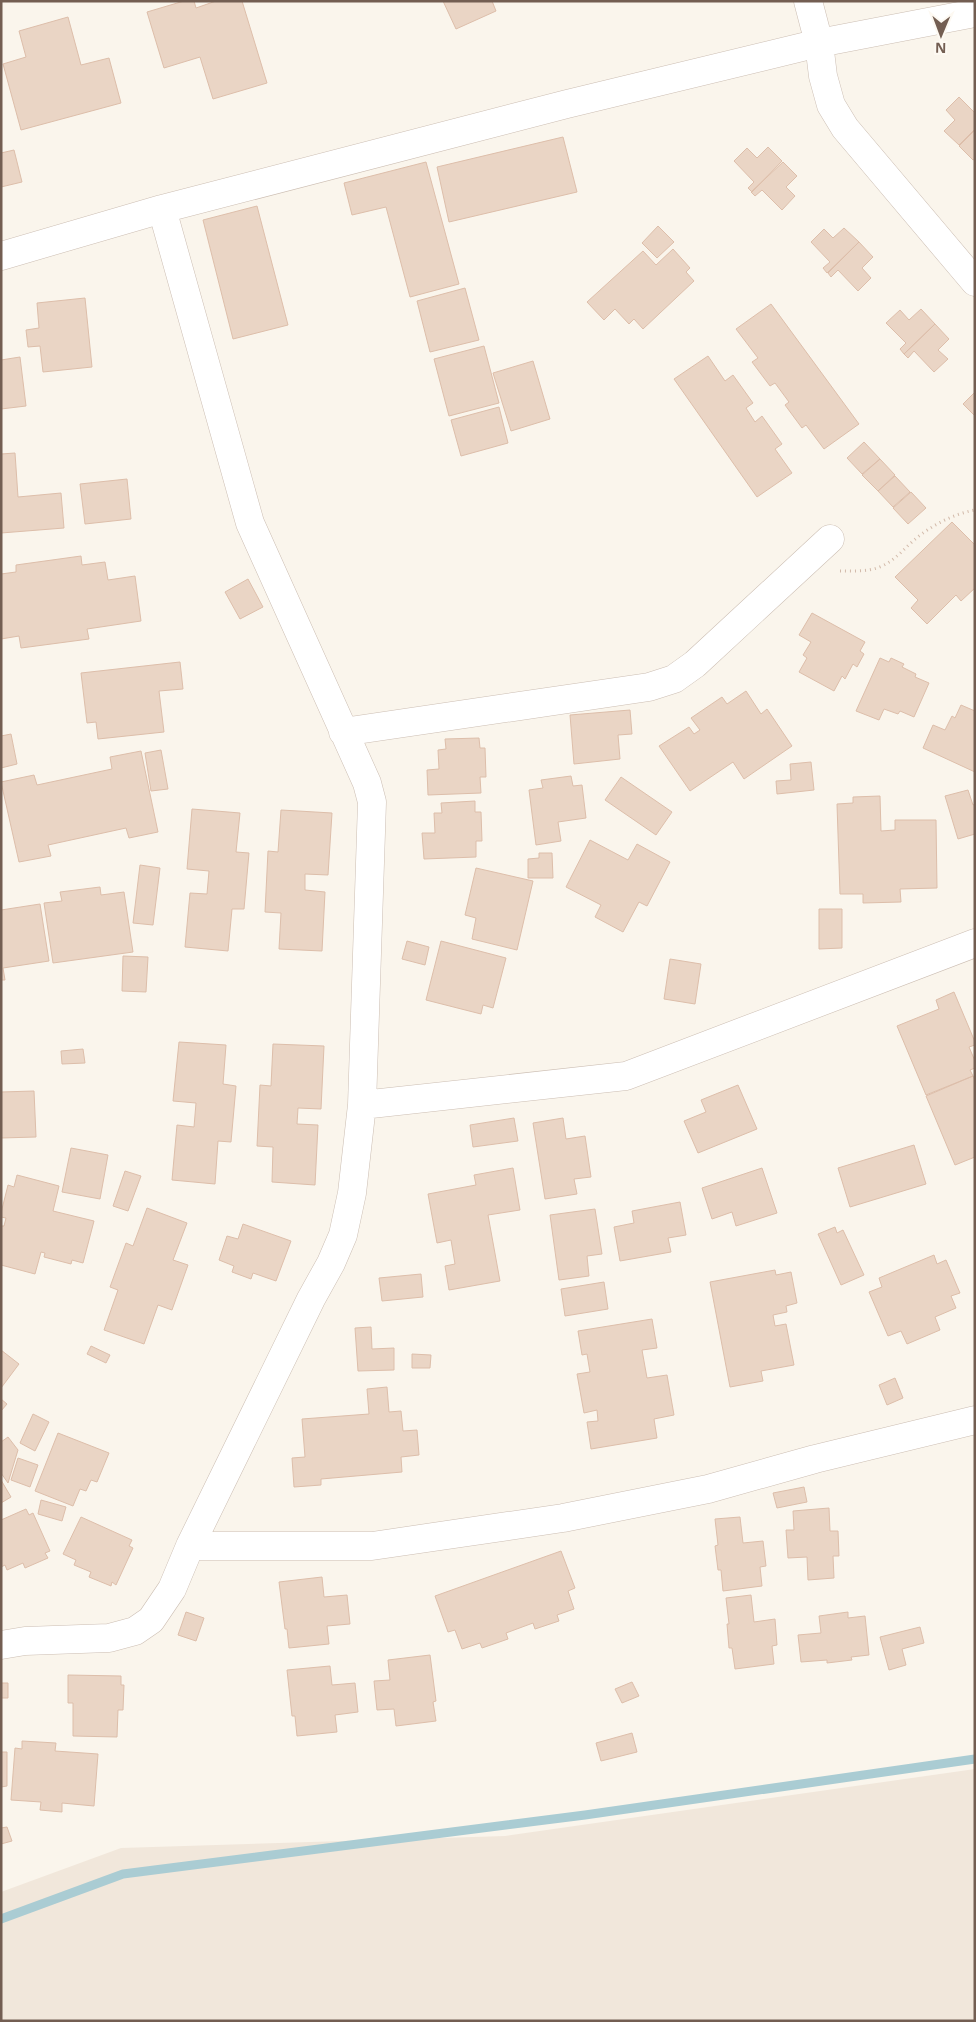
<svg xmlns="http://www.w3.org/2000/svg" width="976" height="2022" font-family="'Open Sans',sans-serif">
  <rect width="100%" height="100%" fill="#faf5ec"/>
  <path fill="#f1e7db" d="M975 1769V2021H1V1892L121 1848 505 1836Z"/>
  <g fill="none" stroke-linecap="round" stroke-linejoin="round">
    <path stroke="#aaccd3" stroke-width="9" d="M1 1919 123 1874 585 1815 975 1759"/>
  </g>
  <path fill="#ead5c5" stroke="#ddbeaa" d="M184 1H194L196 8 216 1H242L267 83 213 99 200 57 164 68 147 12Z
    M443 1H492L496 11 456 29Z
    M68 17 81 65 109 58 121 103 21 130 3 64 26 57 19 31Z
    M959 97 975 113V129L959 145 944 131 955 120 946 110Z
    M975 130V159L973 160 959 146Z
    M563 137 577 192 449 222 437 167Z
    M768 147 782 161 752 192 748 188 754 182 734 161 747 148 757 158Z
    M14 150 22 182 1 187V153Z
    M426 162 459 284 410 297 386 207 352 215 344 183Z
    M783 162 797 176 786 187 795 196 782 210 762 190 755 196 751 192Z
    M257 206 288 325 233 339 203 220Z
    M658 226 674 242 657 258 642 243Z
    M844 228 859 242 827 273 823 268 830 262 811 242 824 229 833 238Z
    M859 242 873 257 862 268 871 278 858 291 838 270 831 277 828 273Z
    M673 249 690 268 686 272 694 281 643 329 634 319 629 324 615 309 604 320 587 302 643 251 656 265Z
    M465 288 479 340 430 352 417 301Z
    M85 298 92 367 43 372 40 346 28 347 26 330 39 328 37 303Z
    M771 304 859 424 824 449 806 425 802 428 785 405 789 402 775 383 770 386 752 362 758 358 736 329Z
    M921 309 935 324 904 354 900 349 906 343 886 323 900 310 909 320Z
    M935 324 949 339 938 350 948 359 934 372 914 351 908 358 904 354Z
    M484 346 499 403 449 416 434 359Z
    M708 356 725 381 733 375 753 403 746 408 755 422 762 416 782 444 775 449 792 473 757 497 674 379Z
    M20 357 26 406 1 409V360Z
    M533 361 550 419 511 431 493 373Z
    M975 392V416L963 404Z
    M499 407 508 443 461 456 451 420Z
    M864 442 880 459 862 474 847 458Z
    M15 453 18 497 61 493 64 528 1 533V454Z
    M880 459 895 475 878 491 862 475Z
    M895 476 910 492 893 507 878 491Z
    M127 479 131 519 85 524 80 484Z
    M911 492 926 508 908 524 893 508Z
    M952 522 975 545V588L961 601 956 595 927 624 911 608 918 600 895 577Z
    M81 556 82 565 105 562 108 580 135 576 141 621 87 629 89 639 21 648 19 636 1 639V574L16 572V565Z
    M248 579 263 607 240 619 225 592Z
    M812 613 865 642 860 651 864 654 857 667 853 664 845 679 842 676 834 691 799 672 807 658 803 655 811 642 799 635Z
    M880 658 889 662 891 658 904 664 902 667 916 674 915 677 929 683 914 717 900 711 898 714 884 709 879 720 856 711Z
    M180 662 183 689 159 691 164 732 98 739 96 722 87 723 81 673Z
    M746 691 761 714 767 709 792 746 744 779 733 762 690 791 659 746 689 727 694 734 700 730 691 718 722 697 727 704Z
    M961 705 975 711V772L923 748 933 725 945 730 952 716 955 718Z
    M630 710 632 734 618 735 620 759 574 764 570 715Z
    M11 734 17 764 1 768V736Z
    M479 738 480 748H485L486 777H480L481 793 428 795 427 770 439 769 438 750 446 749 445 739Z
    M161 750 168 789 151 791 145 753Z
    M141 751 158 832 129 838 126 828 48 845 51 856 19 862 1 782 34 775 37 785 112 769 110 757Z
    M811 762 814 790 777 794 776 781 791 780 790 764Z
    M571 776 573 786 582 785 586 818 558 822 561 841 536 845 529 790 543 788 541 780Z
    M621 777 672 812 656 835 605 800Z
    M968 790 973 805 975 804V834L958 839 945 796Z
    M880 796 881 831 895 830V820H936L937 888 900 889 901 902 863 903V894H840L837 804 853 803V797Z
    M475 801V812H481L482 841H476V857L424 859 422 833H435L434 813H442L441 803Z
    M192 809 240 813 236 852 249 853 244 909H232L228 951 185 947 190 893 207 894 209 871 187 869Z
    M281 810 332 813 328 875 305 874V890L325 892 322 951 279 949 281 913 265 912 268 851 278 852Z
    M590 840 628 860 637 844 670 862 647 906 639 902 623 932 595 917 601 905 566 887Z
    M539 853H552L553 878H528V859L539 858Z
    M140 865 160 868 153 925 133 923Z
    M476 868 533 881 517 950 472 939 476 918 465 915Z
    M100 887 101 895 124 892 133 952 53 963 44 903 62 901 60 892Z
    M40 904 49 961 3 968 5 980H1V910Z
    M819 909H842V948L819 949Z
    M407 941 429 947 425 965 402 959Z
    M441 941 506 958 493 1008 483 1005 481 1014 426 1000Z
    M123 956 148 957 146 992 122 991Z
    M670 959 701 964 695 1004 664 999Z
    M954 992 975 1042V1045L969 1047 975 1061V1068L970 1070 973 1076 926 1095 897 1026 939 1009 936 1000Z
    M179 1042 226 1045 223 1084 236 1086 231 1142 218 1141 215 1184 172 1180 177 1125 194 1127 196 1103 173 1101Z
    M273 1044 324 1046 321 1109 298 1108 297 1124 318 1125 315 1185 272 1182 273 1147 257 1146 260 1085 271 1086Z
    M83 1049 85 1063 62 1064 61 1051Z
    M973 1076 975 1080V1157L955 1165 926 1096Z
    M738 1085 757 1129 698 1153 684 1121 706 1112 701 1100Z
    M34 1091 36 1137 1 1138V1092Z
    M514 1118 518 1141 473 1147 470 1125Z
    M563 1118 566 1139 585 1136 591 1177 574 1179 577 1194 545 1199 533 1123Z
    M914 1145 926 1184 850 1207 838 1168Z
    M71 1148 108 1155 100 1199 62 1192Z
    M513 1168 520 1210 488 1215 500 1281 449 1290 445 1266 455 1264 451 1240 437 1243 428 1194 476 1185 474 1175Z
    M762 1168 777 1213 736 1226 732 1212 712 1219 702 1188Z
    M125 1171 141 1176 128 1211 113 1206Z
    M17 1175 59 1186 53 1211 94 1221 83 1263 72 1260 71 1264 44 1257 45 1253 41 1252 35 1274 1 1265V1226H4L6 1218 1 1217V1213L8 1185 14 1187Z
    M680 1202 686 1235 668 1238 671 1252 620 1261 614 1227 634 1223 632 1211Z
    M147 1208 187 1223 173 1260 188 1265 172 1310 158 1305 144 1344 104 1330 118 1290 110 1287 126 1243 133 1246Z
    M595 1209 602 1254 587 1256 589 1276 559 1280 550 1215Z
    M243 1224 291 1241 276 1281 253 1273 251 1279 232 1272 234 1266 219 1260 227 1236 238 1239Z
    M835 1227 837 1233 843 1230 864 1275 841 1285 818 1234Z
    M934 1255 937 1264 946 1260 960 1293 951 1296 956 1308 935 1317 940 1330 907 1344 901 1331 888 1336 869 1292 882 1287 879 1278Z
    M775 1270 776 1275 791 1272 797 1303 786 1306 787 1312 773 1315 775 1326 786 1324 794 1365 761 1371 763 1381 730 1387 710 1282Z
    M421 1274 423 1297 382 1301 379 1278Z
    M604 1282 608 1309 565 1316 561 1289Z
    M652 1319 657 1348 642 1350 647 1378 667 1375 674 1415 654 1419 657 1438 591 1449 587 1422 598 1421 597 1410 584 1413 577 1374 590 1372 587 1354 582 1355 578 1331Z
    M371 1327 372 1349 394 1348V1370L358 1371 355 1328Z
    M91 1346 110 1355 106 1363 87 1354Z
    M1 1350 19 1364 1 1388Z
    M412 1354 431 1355 430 1368H412Z
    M895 1378 903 1398 887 1405 879 1385Z
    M387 1387 389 1412 401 1411 403 1431 417 1430 419 1455 401 1457 402 1472 321 1479V1485L294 1487 292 1458 305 1457 302 1419 369 1414 367 1389Z
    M1 1399 7 1404 1 1411Z
    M33 1414 49 1422 35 1451 20 1443Z
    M58 1433 109 1453 97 1482 91 1480 86 1491 80 1489 73 1506 35 1491Z
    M8 1437 18 1450 8 1483 1 1473V1442Z
    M18 1458 38 1465 30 1487 11 1480Z
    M1 1480 11 1497 1 1503Z
    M804 1487 807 1502 777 1508 773 1493Z
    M41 1500 66 1507 62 1521 38 1514Z
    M829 1508 830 1531H838L839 1556H833L834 1578 808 1580 807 1557 788 1558 786 1530H794L793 1511Z
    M26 1509 29 1515 33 1513 50 1551 45 1553 48 1558 25 1568 23 1563 7 1570 5 1565 1 1567V1520Z
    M81 1517 132 1540 129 1546 133 1548 116 1585 112 1582 111 1586 89 1577 91 1572 74 1565 76 1560 63 1554Z
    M740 1517 743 1543 763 1541 766 1566 760 1567 762 1586 723 1591 721 1570H718L715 1546 718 1545 715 1519Z
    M561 1551 575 1588 568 1591 574 1609 557 1615 559 1621 535 1629 533 1623 506 1633 508 1639 482 1648 480 1643 462 1649 455 1630 448 1632 435 1596Z
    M322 1577 324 1597 347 1595 350 1624 327 1626 329 1644 289 1648 287 1629H285L279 1582Z
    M751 1595 754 1622 775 1619 777 1645 772 1646 774 1664 735 1669 732 1648H729L727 1624H729L726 1598Z
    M186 1612 204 1618 196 1641 178 1635Z
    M848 1612V1618L865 1616 869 1655 851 1657 852 1660 827 1663V1660L801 1662 798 1635 821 1633 819 1616Z
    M920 1627 924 1643 902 1649 906 1665 889 1670 880 1637Z
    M430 1655 436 1701 433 1702 436 1721 396 1726 394 1709 377 1710 374 1681 390 1680 388 1660Z
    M330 1666 332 1685 355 1683 358 1712 335 1715 337 1732 297 1736 295 1716H292L287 1670Z
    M68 1675 121 1676V1685H124L123 1710H118L117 1737 73 1736V1703H68Z
    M632 1682 639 1696 622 1703 615 1689Z
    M1 1683H8V1698H1Z
    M632 1733 637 1752 601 1761 596 1743Z
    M22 1741 56 1743 55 1751 98 1754 94 1806 62 1803V1812L40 1810 41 1802 11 1800 15 1748 22 1749Z
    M1 1752H7V1786L1 1787Z
    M7 1827 12 1841 1 1844V1828Z"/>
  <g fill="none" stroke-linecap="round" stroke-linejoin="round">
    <defs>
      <path id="minor" d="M808 1 819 43 823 76 831 105 845 128 975 282
        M1 256 162 209 567 104 819 43 975 13
        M343 732 649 687 674 679 695 664 830 539
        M362 1105 626 1076 975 943
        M190 1546H372L563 1518 708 1489 815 1459 975 1420
        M1 1645 25 1641 109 1638 135 1631 151 1620 172 1589 190 1546 311 1299 331 1263 343 1235 352 1193 362 1105 372 802 367 783 250 523 162 209"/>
    </defs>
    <use href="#minor" stroke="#ccbeb3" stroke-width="29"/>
    <path stroke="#d2baaa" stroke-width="3" stroke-dasharray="1 4" stroke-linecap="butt" d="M840 571C854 571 869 572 882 566 895 560 903 550 913 541 930 526 953 514 975 510"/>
    <use href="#minor" stroke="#fff" stroke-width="28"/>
  </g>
  <rect width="976" height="2022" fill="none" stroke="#735e52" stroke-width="5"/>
  <g transform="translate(941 35) rotate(181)" stroke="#fdf9f2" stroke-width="4" paint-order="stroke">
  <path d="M0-4L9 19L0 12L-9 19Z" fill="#735e52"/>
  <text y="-8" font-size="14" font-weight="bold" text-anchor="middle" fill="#735e52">N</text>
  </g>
</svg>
